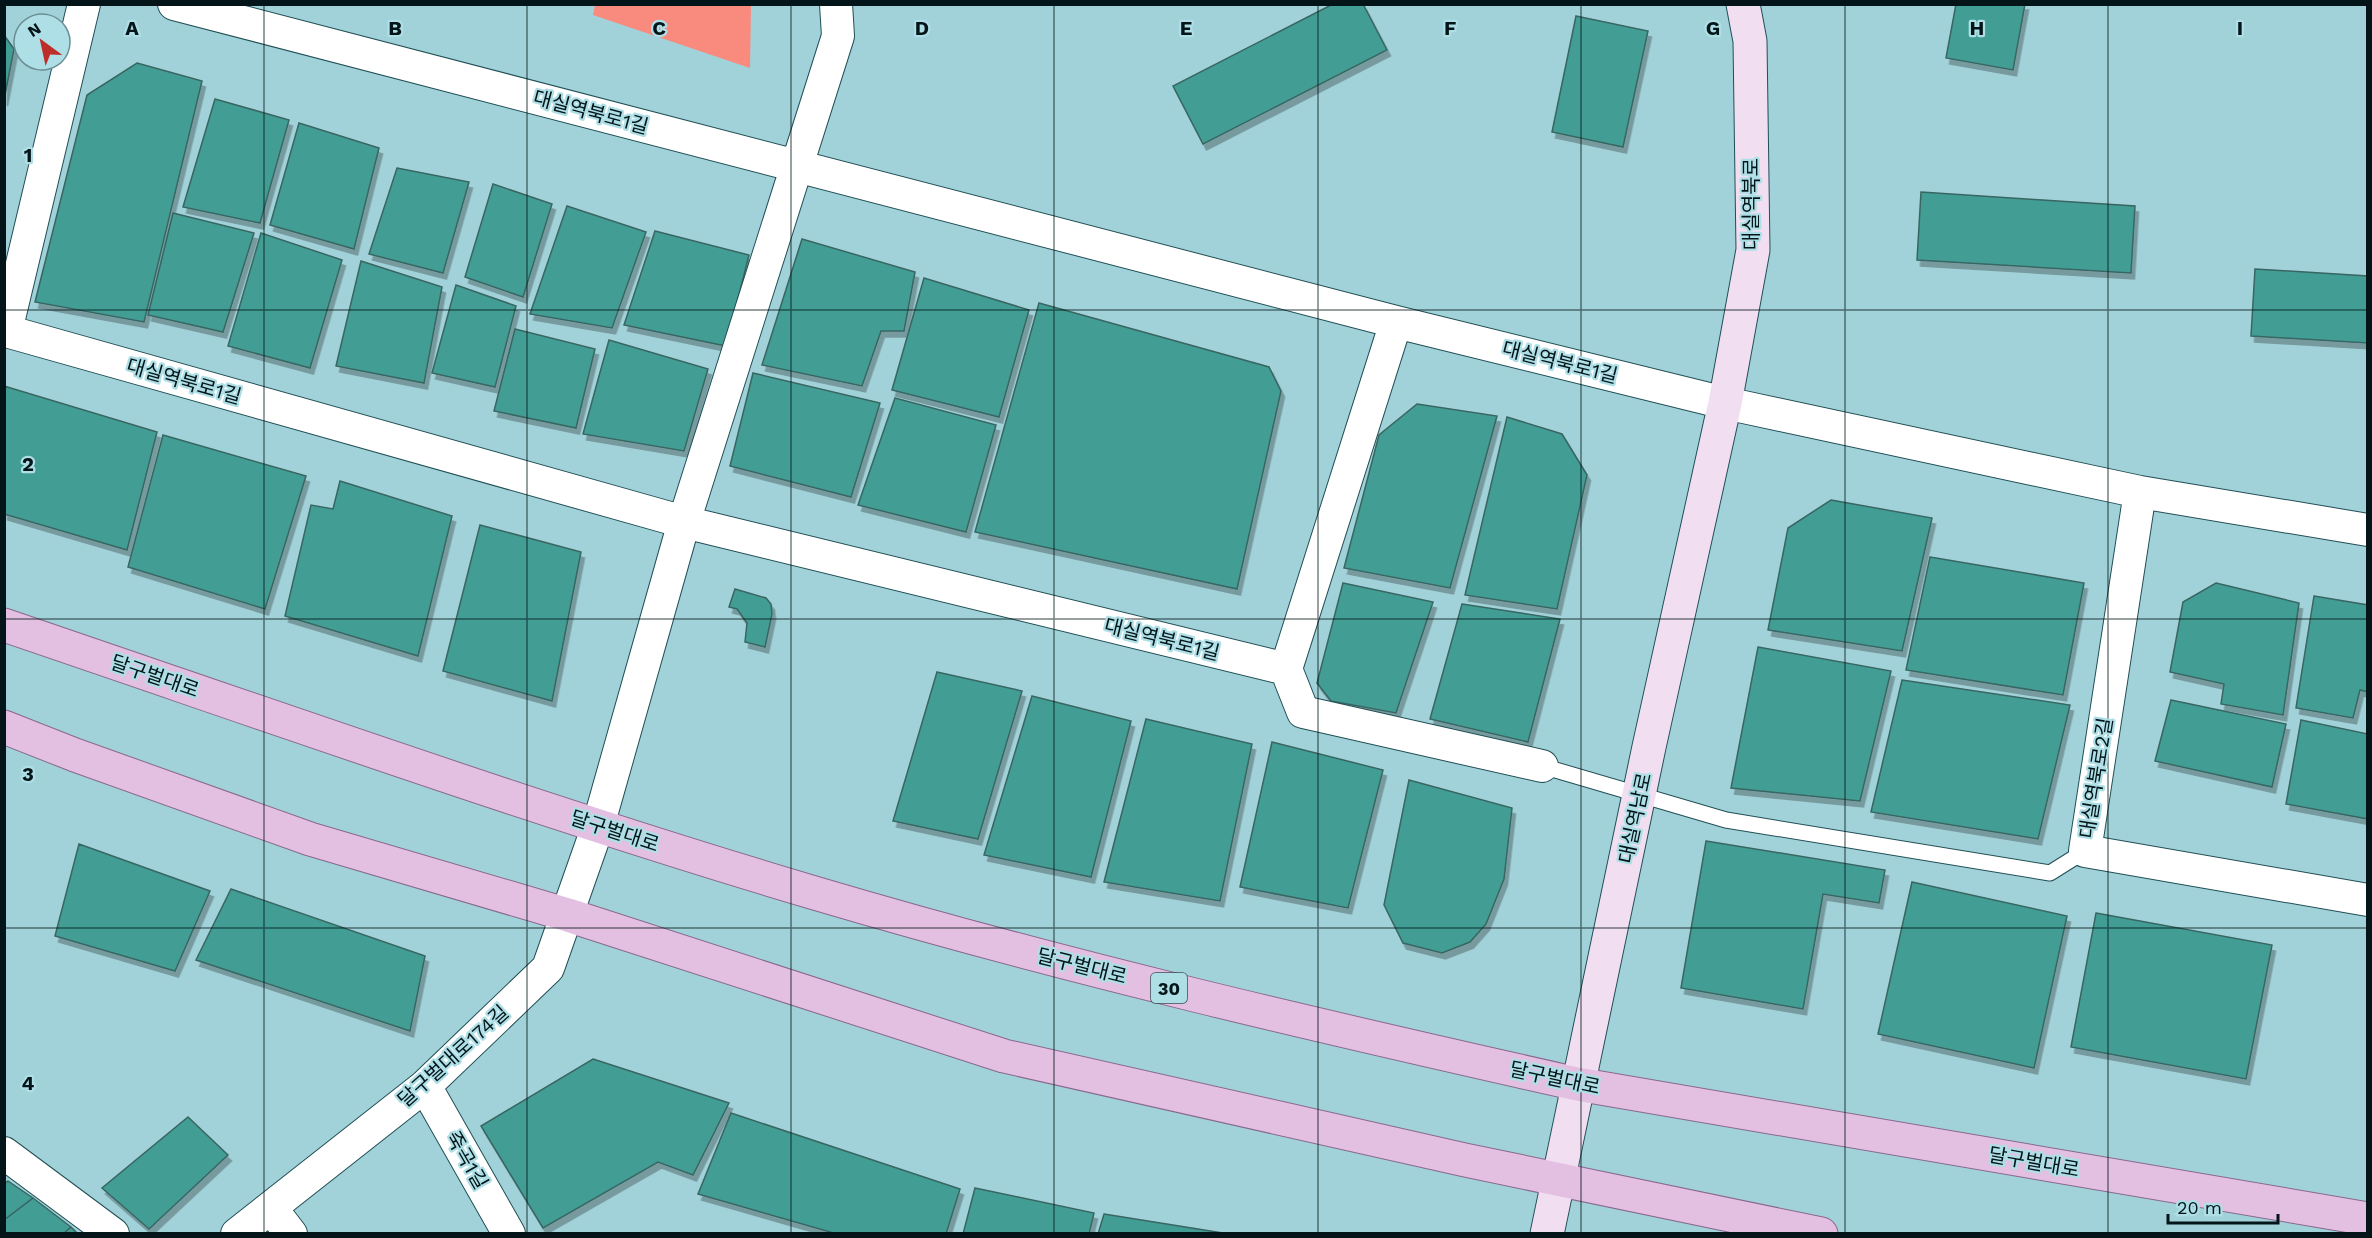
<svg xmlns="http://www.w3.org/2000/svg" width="2372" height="1238" font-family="'Work Sans','Noto Sans KR',sans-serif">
  <defs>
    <filter id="shadow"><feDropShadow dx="3.5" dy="6" stdDeviation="0" flood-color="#0004"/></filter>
  </defs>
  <rect width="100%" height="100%" fill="#a2d2d9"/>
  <path fill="#f98a7e" d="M595 5H751L750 68 593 15Z"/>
  <path fill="#439d95" stroke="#396662" stroke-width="1.5" filter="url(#shadow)" d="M1333 4H1363L1387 50 1203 144 1173 86Z
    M1956 4H2025L2013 70 1946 58Z
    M1576 16 1648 31 1623 147 1552 132Z
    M4 35 14 49 4 100Z
    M137 63 202 81 144 322 35 302 87 95Z
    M215 99 289 120 260 223 183 207Z
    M299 123 379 148 354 249 270 225Z
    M397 168 469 182 443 273 369 254Z
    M493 184 552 204 523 297 465 277Z
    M1921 192 2135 206 2131 273 1917 260Z
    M567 206 646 232 612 328 530 314Z
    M173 213 254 233 223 332 148 315Z
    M655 231 749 255 726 346 624 325Z
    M261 233 342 260 310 368 228 346Z
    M802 239 915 272 904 331H881L862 386 762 365Z
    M361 261 442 287 424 383 336 366Z
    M2255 269 2368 276V343L2251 336Z
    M924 278 1029 310 999 417 892 390Z
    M456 285 516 306 495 387 432 373Z
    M1039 303 1269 367 1281 391 1237 589 975 532Z
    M515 329 595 349 576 428 494 411Z
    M609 340 708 369 684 451 583 434Z
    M753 373 880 403 851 497 730 466Z
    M4 386 157 432 127 550 4 514Z
    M895 398 996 425 966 532 858 505Z
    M1417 404 1497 416 1450 588 1344 568 1379 435Z
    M1507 417 1562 434 1587 475 1557 609 1465 595Z
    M163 435 306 476 265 609 128 567Z
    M340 481 452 516 418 656 285 616 311 505 333 509Z
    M1831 500 1932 518 1902 651 1768 630 1788 528Z
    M480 525 581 552 552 701 443 671Z
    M1930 557 2084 583 2063 695 1906 670Z
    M1343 583 1433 602 1396 713 1331 701 1317 683Z
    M2216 583 2299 603 2283 715 2221 704 2224 684 2170 672 2183 602Z
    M735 589 766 598 771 604 772 614 765 647 745 642 747 623 737 609 729 607Z
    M2314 596 2368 605V692L2360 690 2353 718 2296 708Z
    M1462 604 1560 619 1528 742 1430 719Z
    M1758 647 1891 671 1860 801 1731 788Z
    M937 672 1022 691 978 839 893 821Z
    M1902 680 2070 705 2038 839 1871 812Z
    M1032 696 1131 721 1091 877 984 855Z
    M2171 700 2286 724 2272 787 2155 761Z
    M1146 719 1252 744 1220 901 1104 882Z
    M2301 720 2368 734V819L2286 804Z
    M1272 742 1383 770 1348 908 1240 887Z
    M1409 780 1512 808 1504 879 1486 924 1470 942 1442 953 1403 943 1384 905Z
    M1706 841 1885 870 1879 903 1823 894 1803 1009 1681 988Z
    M79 844 210 891 175 971 55 936Z
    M1912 882 2067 916 2034 1068 1878 1034Z
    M231 889 425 956 410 1031 196 960Z
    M2096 913 2272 945 2246 1079 2071 1047Z
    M593 1059 729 1103 693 1175 658 1162 543 1228 481 1126Z
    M731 1113 960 1189 946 1234H837L698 1194Z
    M188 1117 228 1155 149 1229 102 1188Z
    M8 1181 33 1198 4 1220V1184Z
    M975 1188 1094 1213 1089 1234H963Z
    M33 1198 71 1227 63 1234H4V1220Z
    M1104 1214 1223 1233 1098 1234Z
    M71 1227 78 1234H63Z"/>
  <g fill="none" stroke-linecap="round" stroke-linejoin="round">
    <defs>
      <path id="lane" d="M1542 766 1726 820 2050 873 2085 851"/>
      <path id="street" d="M84 4 6 331 684 522 1286 669
        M174 4 1396 322 1725 403 2140 492 2368 530
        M2140 492 2085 851 2368 900
        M1286 669 1396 322
        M1286 669 1303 712 1542 766
        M425 1086 509 1234
        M4 1153 113 1234
        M271 1208 291 1234
        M237 1234 425 1086 548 968 598 826 684 522 838 36 836 4"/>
      <path id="secondary" d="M1547 1234 1649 747 1725 403 1753 250 1750 41 1743 4"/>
      <path id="primary" d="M4 625C275 717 544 813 818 894 1068 968 1323 1027 1577 1084L2368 1219
        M4 727 75 755 310 839 568 915 1004 1056 1465 1160 1821 1234"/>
    </defs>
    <use href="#lane" stroke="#214f55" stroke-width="17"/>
    <use href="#street" stroke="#214f55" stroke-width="34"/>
    <use href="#secondary" stroke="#214f55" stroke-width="35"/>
    <use href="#primary" stroke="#88688f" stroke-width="35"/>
    <use href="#lane" stroke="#fff" stroke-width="15"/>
    <use href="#street" stroke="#fff" stroke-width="32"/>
    <use href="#secondary" stroke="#f1dff1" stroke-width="33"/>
    <use href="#primary" stroke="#e3bfe2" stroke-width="33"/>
  </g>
  <path fill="none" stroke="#031518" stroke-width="1.5" stroke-opacity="0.55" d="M264 4V1234M527 4V1234M791 4V1234M1054 4V1234M1318 4V1234M1581 4V1234M1845 4V1234M2108 4V1234M4 310H2368M4 619H2368M4 928H2368"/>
  <g text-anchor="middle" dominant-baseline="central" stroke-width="4.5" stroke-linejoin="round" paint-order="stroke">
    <rect fill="#afdfe6" stroke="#375256" stroke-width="1.5" x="1151" y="973" width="36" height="30" rx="4.5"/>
    <g font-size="18" font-weight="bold" fill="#031518">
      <text x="1169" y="988">30</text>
    </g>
    <g font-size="20" fill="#031518" stroke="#afdfe6">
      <text transform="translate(591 112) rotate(15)">대실역북로1길</text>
      <text transform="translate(1751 204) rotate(-90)">대실역북로</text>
      <text transform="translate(1560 362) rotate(14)">대실역북로1길</text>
      <text transform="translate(184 381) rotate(16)">대실역북로1길</text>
      <text transform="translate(1162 639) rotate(14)">대실역북로1길</text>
      <text transform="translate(155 676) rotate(19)">달구벌대로</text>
      <text transform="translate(2096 778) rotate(-81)">대실역북로2길</text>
      <text transform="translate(1635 818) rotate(-78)">대실역남로</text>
      <text transform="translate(615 831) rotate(18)">달구벌대로</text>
      <text transform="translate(1082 966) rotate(14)">달구벌대로</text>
      <text transform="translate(453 1056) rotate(-42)">달구벌대로174길</text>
      <text transform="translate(1555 1078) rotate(12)">달구벌대로</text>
      <text transform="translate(467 1160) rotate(60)">죽곡1길</text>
      <text transform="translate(2034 1162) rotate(10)">달구벌대로</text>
    </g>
  </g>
  <g font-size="20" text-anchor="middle" font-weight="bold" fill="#031518" stroke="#afdfe6" stroke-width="4.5" stroke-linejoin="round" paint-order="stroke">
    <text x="132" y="35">A</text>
    <text x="395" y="35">B</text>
    <text x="659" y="35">C</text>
    <text x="922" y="35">D</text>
    <text x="1186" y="35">E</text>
    <text x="1450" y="35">F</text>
    <text x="1713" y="35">G</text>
    <text x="1977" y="35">H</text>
    <text x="2240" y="35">I</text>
    <text x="28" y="162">1</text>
    <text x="28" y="471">2</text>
    <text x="28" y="781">3</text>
    <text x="28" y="1090">4</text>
  </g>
  <rect width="2372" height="1238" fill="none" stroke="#031518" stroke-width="12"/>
  <g transform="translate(42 42) rotate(327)"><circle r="28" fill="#afdfe6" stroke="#6a8e94" stroke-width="1.5"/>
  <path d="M0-4.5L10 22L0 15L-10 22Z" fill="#bd2e2a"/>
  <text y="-9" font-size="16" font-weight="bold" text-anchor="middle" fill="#031518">N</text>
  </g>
  <path d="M2168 1214v9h110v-9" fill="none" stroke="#031518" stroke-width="3"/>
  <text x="2177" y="1214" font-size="18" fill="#031518" stroke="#afdfe6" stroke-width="4.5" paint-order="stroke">20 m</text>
</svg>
